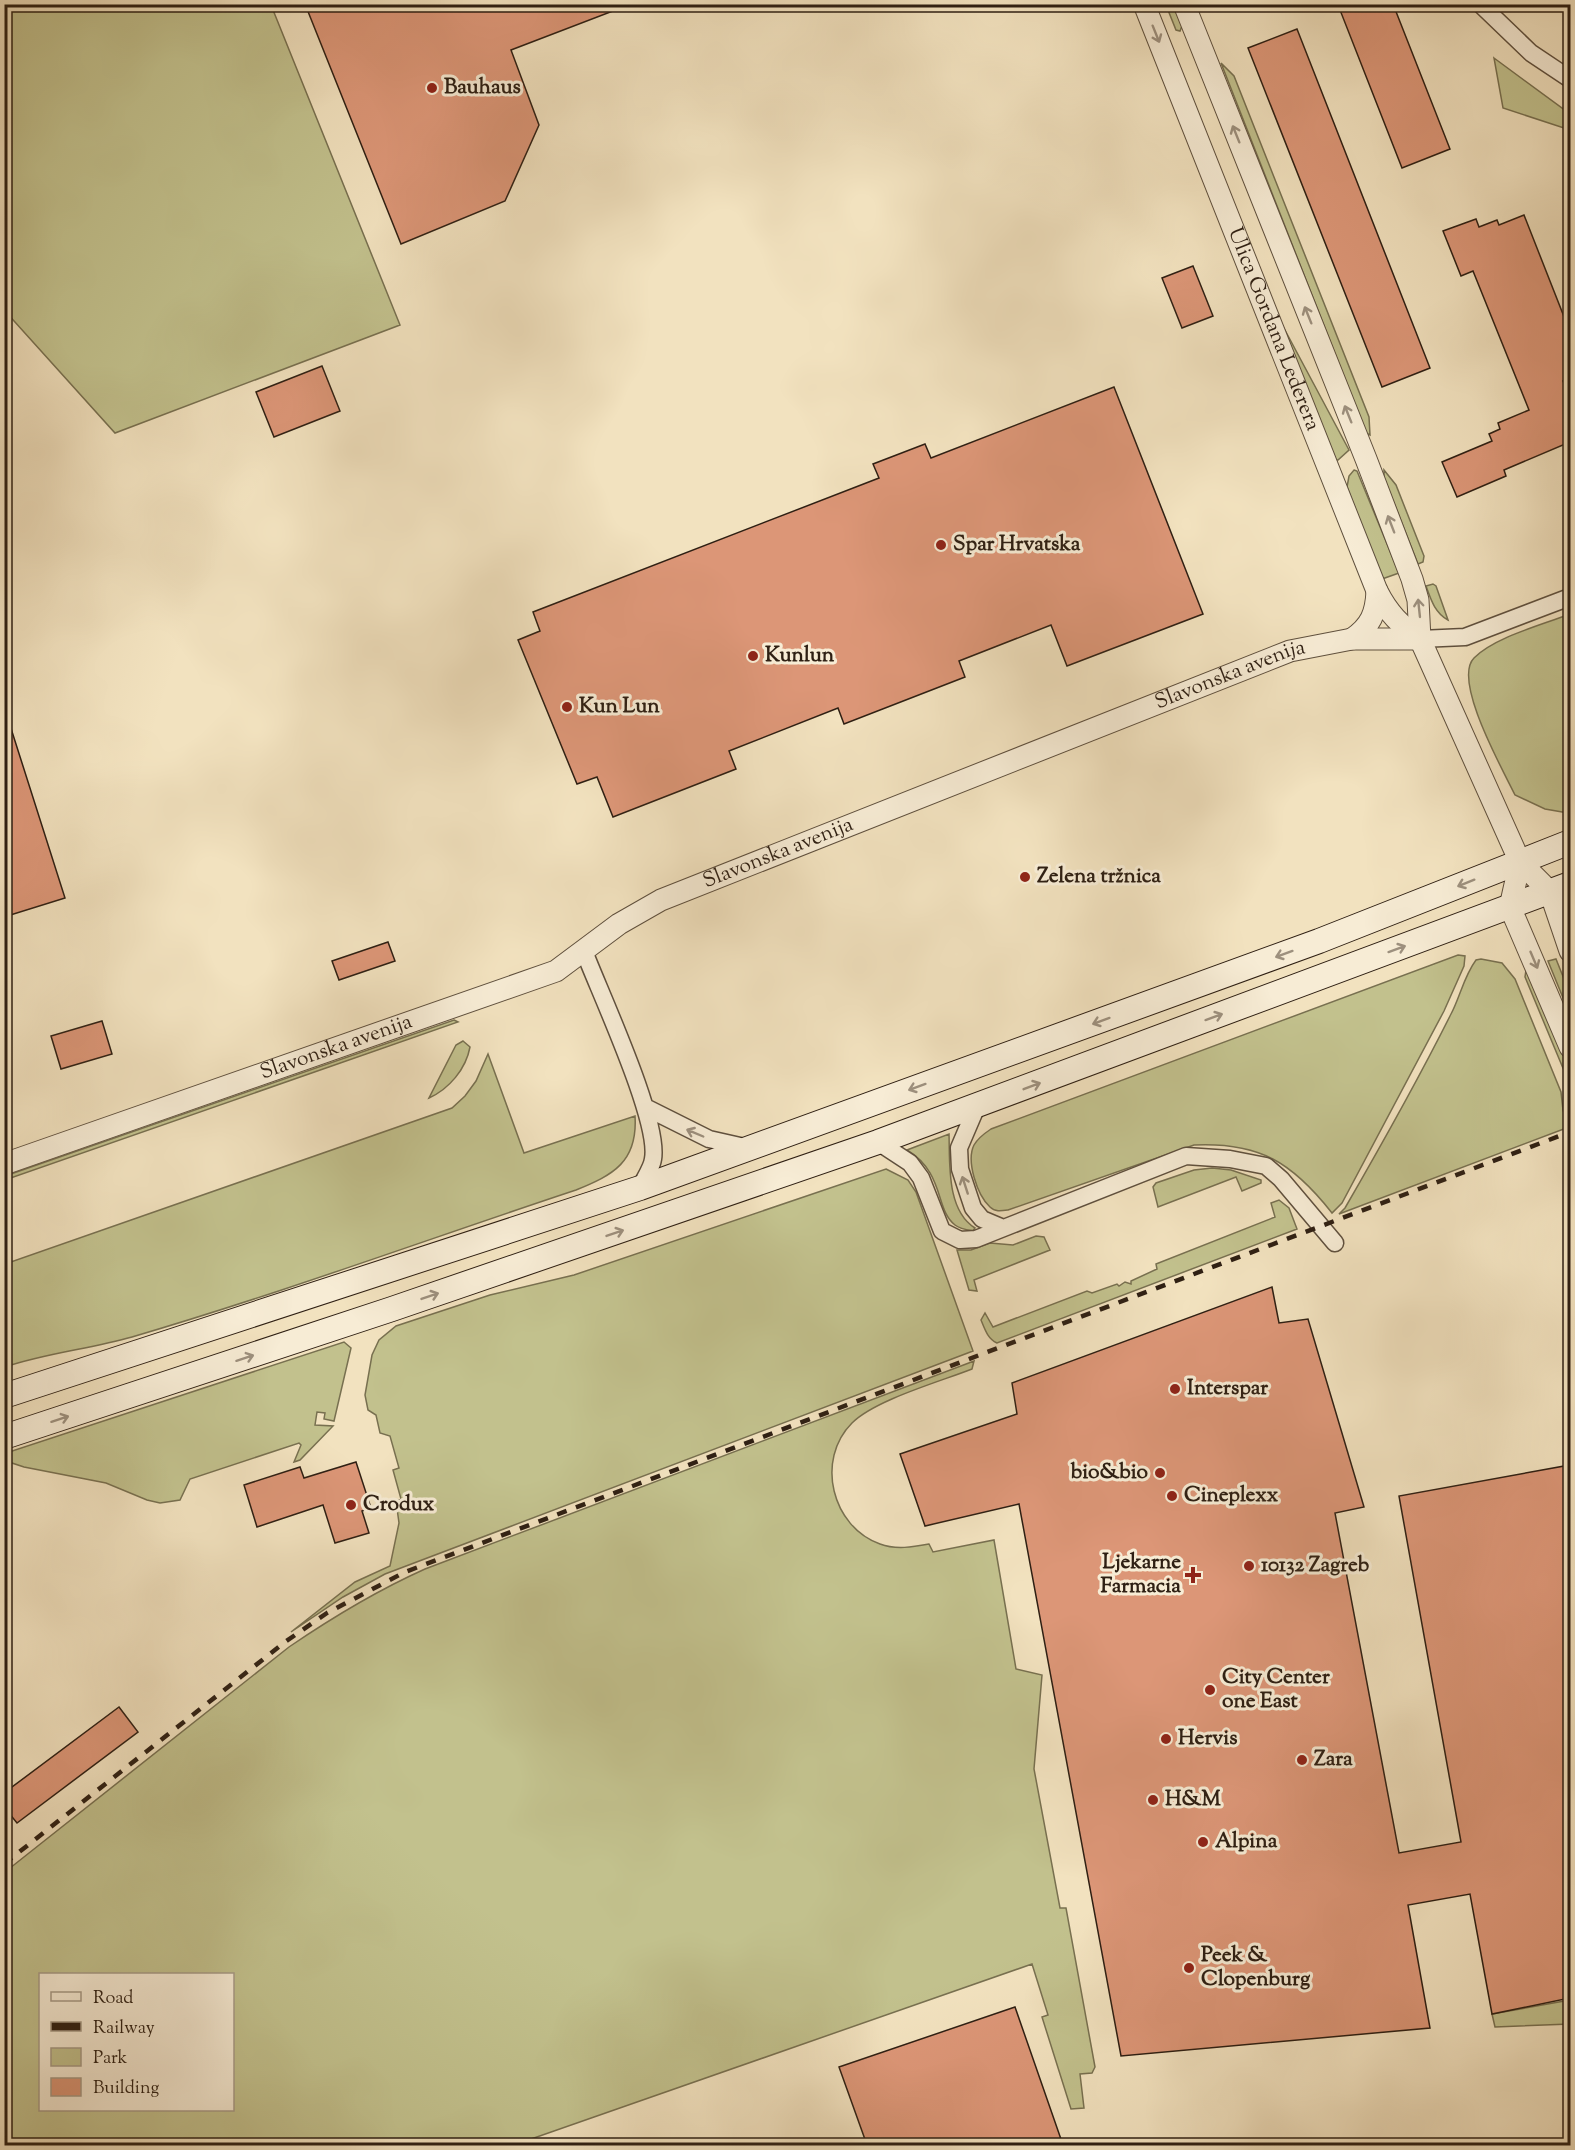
<svg xmlns="http://www.w3.org/2000/svg" width="1575" height="2150" font-family="'Sorts Mill Goudy',serif">
  <rect width="100%" height="100%" fill="#f2e2bf"/>
  <filter id="stains"><feTurbulence type="fractalNoise" baseFrequency=".00333" numOctaves="4"/><feColorMatrix values="0 0 0 0 .2 0 0 0 0 .09 0 0 0 0 .02 0 0 0 .5 -.17"/></filter>
  <radialGradient id="worn" r=".72"><stop offset=".6" stop-color="#630" stop-opacity="0"/><stop offset="1" stop-color="#630" stop-opacity=".3"/></radialGradient>
  <path fill="#c2c18d" stroke="#787050" stroke-width="1.5" fill-rule="evenodd" d="M4 5H271L400 325 115 433 5 311Z
    M1166 5H1173L1182 26 1180 31 1176 30Z
    M1494 58 1570 114V130L1503 108Z
    M1221 63 1234 76 1369 417 1370 435 1366 433Z
    M1278 317 1349 450 1338 460H1336Z
    M1354 470 1357 471 1399 573 1382 579 1347 487 1349 476Z
    M1384 470 1396 485 1424 556 1423 562 1418 564 1384 478Z
    M1433 584 1436 586 1448 620C1435 613 1431 600 1426 586Z
    M1570 614V813H1568L1545 809 1515 795C1503 770 1452 680 1474 658 1495 637 1542 625 1570 614Z
    M1458 955 1465 956 1464 966 1444 1011 1342 1203 1332 1213C1292 1162 1259 1142 1194 1145L1008 1210C1001 1211 995 1212 990 1207 977 1195 966 1161 974 1145 978 1138 985 1133 991 1129Z
    M1481 959 1502 963 1515 979 1561 1092 1563 1110 1569 1127 1339 1214 1345 1208C1382 1144 1418 1080 1451 1014 1460 997 1464 976 1476 960Z
    M1556 959 1570 994V1015L1548 961Z
    M1526 970 1570 1069V1085L1525 977Z
    M454 1020 458 1022 5 1180V1176Z
    M463 1041 470 1047C466 1069 449 1089 429 1098L456 1045Z
    M488 1054 524 1153 635 1116C638 1162 613 1175 576 1190 428 1239 282 1293 132 1337 90 1349 46 1353 5 1367V1264L452 1108 465 1096 476 1081Z
    M949 1134C950 1162 946 1210 975 1228L973 1231C967 1230 960 1229 955 1225 935 1210 945 1173 907 1150Z
    M1212 1168 1231 1170 1261 1180V1183L1242 1191 1236 1177 1158 1207 1153 1187 1156 1183 1194 1170Z
    M886 1169 908 1180 916 1192 973 1351 385 1574 343 1597 291 1632 355 1582 390 1566 399 1523 396 1501 401 1499 393 1470 399 1468 390 1436 380 1433 376 1415 368 1410 365 1395 372 1355 379 1340 396 1326 490 1295 574 1275Z
    M1279 1200 1289 1208 1297 1229 997 1343C988 1339 985 1330 981 1320L985 1313 993 1327 1087 1291 1092 1293 1117 1284 1119 1286 1125 1282 1131 1284V1281L1157 1269 1156 1264 1275 1217 1271 1203Z
    M1036 1236 1044 1237 1050 1250 974 1280 977 1291 969 1290 957 1250H971L990 1243 1013 1245Z
    M344 1342 351 1348 334 1421 324 1419 325 1413 317 1412 315 1425 333 1426 300 1460 294 1462 301 1445 299 1443 190 1479 180 1500 160 1503 147 1500 106 1483 24 1467 12 1463 9 1459V1452Z
    M974 1361 972 1369C939 1382 875 1400 852 1423 815 1460 832 1527 880 1544 896 1550 913 1547 929 1544L933 1552 994 1540 1016 1669 1042 1675 1034 1769 1060 1908H1066L1095 2067 1092 2073 1080 2074 1084 2108 1071 2109 1042 2017 1048 2015 1032 1964 514 2145H5V1872L289 1647C333 1617 376 1591 425 1569ZM40 1974H232V2110H40Z
    M1570 2000V2024L1495 2027 1492 2014Z"/>
  <path fill="#dc9677" stroke="#2e1f13" stroke-width="1.5" d="M305 4H626V6L511 50 539 125 505 201 401 244Z
    M1353 4H1393L1450 149 1402 168 1340 10Z
    M1297 29 1430 368 1382 387 1248 48Z
    M1524 215 1570 332V378L1563 381 1570 399V442L1504 470 1506 476 1457 497 1442 462 1492 441 1489 434 1500 429 1498 423 1529 410 1473 271 1461 276 1443 231 1476 219 1479 227 1497 220 1499 225Z
    M1193 266 1213 316 1182 328 1162 278Z
    M322 366 340 411 274 437 256 392Z
    M1114 387 1203 614 1067 666 1051 625 959 661 965 677 844 724 838 708 729 751 736 769 613 817 597 777 577 784 518 640 540 631 533 612 879 478 873 464 925 444 931 458Z
    M4 719H8L65 898 4 917Z
    M388 942 395 961 339 980 332 961Z
    M102 1021 112 1054 61 1069 51 1036Z
    M1272 1287 1279 1323 1308 1319 1364 1507 1335 1513 1399 1853 1461 1842 1399 1496 1570 1465V1998L1492 2014 1470 1894 1408 1905 1430 2028 1121 2056 1019 1504 925 1526 900 1454 1017 1414 1012 1383Z
    M356 1462 371 1508 362 1511 369 1533 335 1543 323 1505 257 1527 244 1485 300 1467 304 1478Z
    M119 1707 138 1732 17 1823 4 1807V1793Z
    M1015 2007 1063 2145H867L839 2067Z"/>
  <g fill="none" stroke-linecap="round" stroke-linejoin="round">
    <defs>
      <path id="minor" d="M1480 4 1531 53 1570 79
        M1420 639 1465 637 1570 597
        M584 951C600 993 660 1121 653 1159 652 1168 644 1179 640 1188
        M977 1106 959 1148 960 1169 973 1208 982 1219 1001 1227
        M645 1107 709 1139 749 1148
        M878 1142 910 1163 921 1178 942 1231 960 1240 976 1239 1186 1156 1230 1159 1266 1166 1281 1179 1335 1243"/>
      <g id="tertiary">
        <path id="s1" d="M1144 4 1377 591C1388 613 1400 625 1420 639"/>
        <path d="M1184 4 1366 459 1412 579 1418 600 1420 639 1520 862 1550 892 1570 951"/>
        <path d="M1352 639C1371 626 1376 613 1377 591"/>
        <path d="M1520 862 1510 907 1570 1047"/>
        <path id="s2" d="M4 1164 556 971 619 924 661 900 1290 651 1352 639H1420"/>
      </g>
      <path id="secondary" d="M4 1396 640 1188 1319 941 1570 842
        M4 1437 392 1309 878 1142 1570 884"/>
    </defs>
    <use href="#minor" stroke="#5f503e" stroke-width="19"/>
    <use href="#tertiary" stroke="#5f503e" stroke-width="23"/>
    <use href="#secondary" stroke="#2e1f13" stroke-width="26"/>
    <use href="#minor" stroke="#f7ecd5" stroke-width="16"/>
    <use href="#tertiary" stroke="#f7ecd5" stroke-width="21"/>
    <use href="#secondary" stroke="#f7ecd5" stroke-width="24"/>
    <path stroke="#2e1f13" stroke-width="4.5" stroke-dasharray="10 10" stroke-linecap="butt" d="M4 1864 285 1642 327 1613 405 1572 1570 1132"/>
  </g>
  <defs><path id="oneway-shaft" d="M-6 0H5M1.5-3L5.5 0L1.5 3" fill="none" stroke-width="1.6" stroke-linecap="round" stroke-linejoin="round" transform="scale(1.5)"/></defs>
  <g stroke="#9d907e">
    <use href="#oneway-shaft" transform="translate(1156 34) rotate(68)"/>
    <use href="#oneway-shaft" transform="translate(1236 134) rotate(-112)"/>
    <use href="#oneway-shaft" transform="translate(1308 315) rotate(-112)"/>
    <use href="#oneway-shaft" transform="translate(1348 414) rotate(-112)"/>
    <use href="#oneway-shaft" transform="translate(1391 524) rotate(-111)"/>
    <use href="#oneway-shaft" transform="translate(1419 608) rotate(-96)"/>
    <use href="#oneway-shaft" transform="translate(1466 883) rotate(158)"/>
    <use href="#oneway-shaft" transform="translate(1397 949) rotate(-20)"/>
    <use href="#oneway-shaft" transform="translate(1284 954) rotate(160)"/>
    <use href="#oneway-shaft" transform="translate(1534 960) rotate(67)"/>
    <use href="#oneway-shaft" transform="translate(1214 1017) rotate(-20)"/>
    <use href="#oneway-shaft" transform="translate(1101 1021) rotate(160)"/>
    <use href="#oneway-shaft" transform="translate(1032 1086) rotate(-21)"/>
    <use href="#oneway-shaft" transform="translate(917 1087) rotate(160)"/>
    <use href="#oneway-shaft" transform="translate(695 1133) rotate(-157)"/>
    <use href="#oneway-shaft" transform="translate(965 1185) rotate(-108)"/>
    <use href="#oneway-shaft" transform="translate(615 1233) rotate(-19)"/>
    <use href="#oneway-shaft" transform="translate(430 1296) rotate(-19)"/>
    <use href="#oneway-shaft" transform="translate(245 1358) rotate(-18)"/>
    <use href="#oneway-shaft" transform="translate(60 1419) rotate(-18)"/>
  </g>
  <g fill="#8f2418" stroke="#f7ecd5" stroke-width="2">
    <circle cx="432" cy="88" r="6"/>
    <circle cx="941" cy="545" r="6"/>
    <circle cx="753" cy="656" r="6"/>
    <circle cx="567" cy="707" r="6"/>
    <circle cx="1025" cy="877" r="6"/>
    <circle cx="1175" cy="1389" r="6"/>
    <circle cx="1160" cy="1473" r="6"/>
    <circle cx="1172" cy="1496" r="6"/>
    <circle cx="351" cy="1505" r="6"/>
    <circle cx="1249" cy="1566" r="6"/>
    <path d="M1190 1566h6v6h6v6h-6v6h-6v-6h-6v-6h6z"/>
    <circle cx="1210" cy="1690" r="6"/>
    <circle cx="1166" cy="1739" r="6"/>
    <circle cx="1302" cy="1760" r="6"/>
    <circle cx="1153" cy="1800" r="6"/>
    <circle cx="1203" cy="1842" r="6"/>
    <circle cx="1189" cy="1968" r="6"/>
  </g>
  <g text-anchor="middle" dominant-baseline="central" stroke-width="6" stroke-linejoin="round" paint-order="stroke">
    <g font-size="21" font-weight="bold" fill="#2e1f13" stroke="#f7ecd5" text-anchor="start">
      <text x="444" y="88">Bauhaus</text>
      <text x="953" y="545">Spar Hrvatska</text>
      <text x="765" y="656">Kunlun</text>
      <text x="579" y="707">Kun Lun</text>
      <text x="1037" y="877">Zelena tržnica</text>
      <text x="1187" y="1389">Interspar</text>
      <text x="1148" y="1473" text-anchor="end">bio&amp;bio</text>
      <text x="1184" y="1496">Cineplexx</text>
      <text x="363" y="1505">Crodux</text>
      <text x="1181" y="1563" text-anchor="end">Ljekarne<tspan x="1181" dy="24">Farmacia</tspan></text>
      <text x="1261" y="1566">10132 Zagreb</text>
      <text x="1222" y="1678">City Center<tspan x="1222" dy="24">one East</tspan></text>
      <text x="1178" y="1739">Hervis</text>
      <text x="1314" y="1760">Zara</text>
      <text x="1165" y="1800">H&amp;M</text>
      <text x="1215" y="1842">Alpina</text>
      <text x="1201" y="1956">Peek &amp;<tspan x="1201" dy="24">Clopenburg</tspan></text>
    </g>
    <g font-size="21" fill="#2e1f13" stroke="#f7ecd5">
      <text stroke="none"><textPath href="#s1" startOffset="350">Ulica Gordana Lederera</textPath></text>
      <text stroke="none"><textPath href="#s2" startOffset="1324">Slavonska avenija</textPath></text>
      <text stroke="none"><textPath href="#s2" startOffset="838">Slavonska avenija</textPath></text>
      <text stroke="none"><textPath href="#s2" startOffset="352">Slavonska avenija</textPath></text>
    </g>
  </g>
  <rect width="1575" height="2150" fill="none" stroke="#f2e2bf" stroke-width="24"/>
  <rect x="6" y="6" width="1563" height="2138" fill="none" stroke="#2e1f13" stroke-width="3"/>
  <rect x="12" y="12" width="1551" height="2126" fill="none" stroke="#2e1f13" stroke-width="1.5"/>
  <rect x="39" y="1973" width="195" height="138" fill="#f7ecd5" stroke="#a79a87" stroke-width="1.5"/>
  <rect x="51" y="1992" width="30" height="9" fill="#f7ecd5" stroke="#a79a87" stroke-width="1.5"/>
  <text x="93" y="2003" font-size="18" fill="#2e1f13">Road</text>
  <rect x="51" y="2022" width="30" height="9" fill="#2e1f13" stroke="#a79a87" stroke-width="1.5"/>
  <text x="93" y="2033" font-size="18" fill="#2e1f13">Railway</text>
  <rect x="51" y="2048" width="30" height="18" fill="#c2c18d" stroke="#a79a87" stroke-width="1.5"/>
  <text x="93" y="2063" font-size="18" fill="#2e1f13">Park</text>
  <rect x="51" y="2078" width="30" height="18" fill="#dc9677" stroke="#a79a87" stroke-width="1.5"/>
  <text x="93" y="2093" font-size="18" fill="#2e1f13">Building</text>
  <rect width="100%" height="100%" filter="url(#stains)"/>
  <rect width="100%" height="100%" fill="url(#worn)"/>
</svg>
